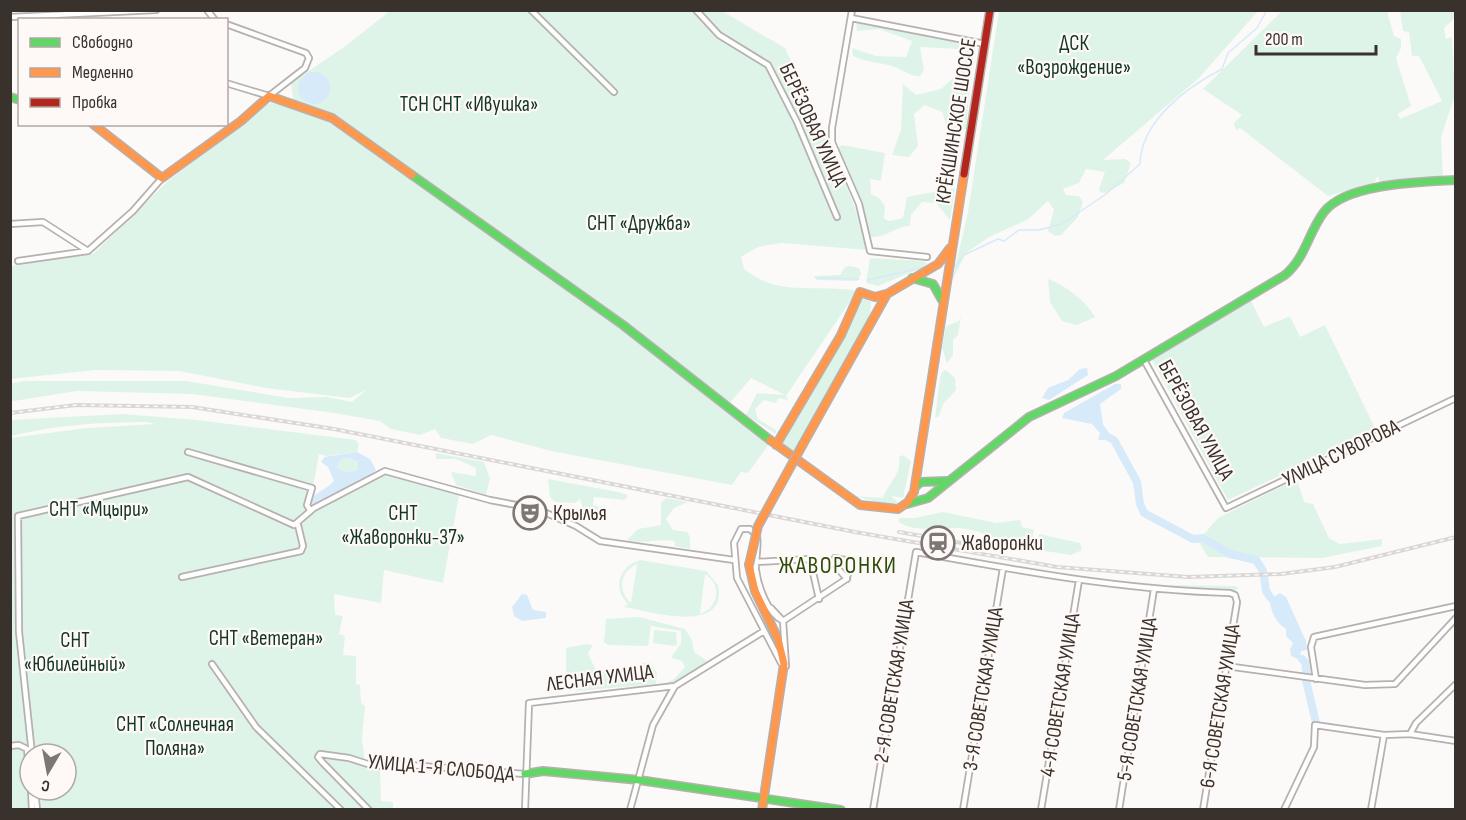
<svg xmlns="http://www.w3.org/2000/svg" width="1466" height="820" font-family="'Sofia Sans Condensed',sans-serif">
  <rect width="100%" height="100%" fill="#fcfaf8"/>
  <path fill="#dff4e8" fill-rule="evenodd" d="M390 11H722L785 48 834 156 855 208 867 250 781 243 758 247 741 257 744 269C750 273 757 278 764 281 792 293 827 285 857 291L786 396 788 400 778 398 776 403 764 400 755 409 758 419 776 430V434L746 415 757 393 785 395 751 378 724 410 769 444 748 473 741 472 732 485 551 451 491 435 473 444 441 438 435 429 420 435 391 429 380 421 334 413 192 394 77 391 14 401 11 400 10 384 23 381H186L289 398 327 397 352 402 366 390 349 398 266 388 179 371 95 370 11 379V266L93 254 168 181 238 128 262 106 271 103 294 107 291 83 344 47Z
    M999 11H1258L1199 78 1103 160 1125 159 1131 163 1124 183 1105 193 1100 192 1099 189 1105 172 1086 169 1079 183 1063 189 1066 195 1079 196 1083 202 1078 217 1061 235 1055 236 1048 231 1054 210 1048 201 1027 220 989 237 966 253 952 281 968 212Z
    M1282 11H1387L1394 36 1401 39V48L1396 58 1411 106 1398 114 1400 119 1442 101 1419 56H1412L1409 32 1403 31 1400 11H1455V18L1444 28 1446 39 1452 37 1455 95 1441 137 1443 177 1397 179 1380 183 1378 176 1374 183 1328 196 1240 128 1236 130 1234 123 1242 115 1203 89Z
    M856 22 974 45 966 129 948 131 942 112 925 105 914 114 918 146 909 157 892 155 901 130 903 84 916 95 941 89 962 70 958 49 920 47 924 70 920 76C911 77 905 71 897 68 883 62 866 63 853 56L852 48 876 56 906 57 912 41 879 29 857 31Z
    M842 145 885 153 881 181 870 179 871 194 879 198 885 206 884 218 889 221 903 218 907 197 955 188 950 220 936 203 922 202 911 215 910 226C893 227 889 237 871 237L850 178 836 149Z
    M870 258 923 261 927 263 924 267 878 286 866 283Z
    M850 266 859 268 861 274 857 281 817 280 814 276 840 275 845 267Z
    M1048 279C1064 284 1088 303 1095 317L1077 325 1062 321 1050 302Z
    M860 294 871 302 870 316 793 454 781 444V440Z
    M1251 301 1264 327 1290 316 1300 337 1325 325 1376 430 1228 500 1152 360Z
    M961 315 958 335 953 340V355L947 363 942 348 946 326 959 321Z
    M946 370 955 378 956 390 943 404 939 416 935 418 940 378 942 372Z
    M123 414 197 420 356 440 359 445 357 452 326 456 319 454 309 509 385 471 460 490 443 583 384 570 381 603 334 594 335 615 343 616 339 634 345 636 343 655 356 656V684L360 685 361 703 365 706 362 738 365 763 380 766 381 801 393 802V809H11V438L87 428 155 424 147 422C100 422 56 425 11 436L10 420ZM30 754H66V790H30Z
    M436 453 484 462 490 478 486 495 456 485 451 472 476 476V468L456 459H436Z
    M903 455 911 461 903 498 891 496 898 502 889 505 854 496 883 498C888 483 902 474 899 457Z
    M347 458 358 462 357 470 346 472 337 468 341 459Z
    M548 479 618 492 628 495 625 500 594 497 593 505 609 511 608 514 583 510 580 499 575 503 555 502 550 497Z
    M1297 479 1304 502 1313 504 1329 538 1340 544 1382 539V546L1322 558 1208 557 1198 541 1218 518Z
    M666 498 688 502 674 508 666 519 673 530 687 532 690 537V549L675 546V541C659 538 638 545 627 540L638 529 661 525V503Z
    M943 512 996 523 1020 520 1022 527 1034 530 1031 546C1004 546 985 530 959 528 942 527 913 533 899 522V518H915Z
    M1039 534 1080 543 1082 550 1071 555 1039 550 1036 546Z
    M640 560 706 571 718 585C728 636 649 611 624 607L628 604C612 588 619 566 640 560ZM637 564V565L631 603C617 590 620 572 637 564ZM705 574C723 585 718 608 700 614Z
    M1169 585 1235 586 1239 588 1235 591 1171 588Z
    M639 617 685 629 692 640 694 652 706 660 707 664 670 684 662 685 674 679 685 667 682 661 671 658 681 643V631L651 626 648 646 608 645 604 642 606 619Z
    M654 630 676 632 677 644 674 646 653 643Z
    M587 644 593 645 588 653 597 673 603 671 619 679 635 680 639 675 638 664 650 662 657 673 656 684 576 691 566 673V648Z"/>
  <path fill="#d6eaf9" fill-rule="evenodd" d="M298 88a16 16 0 1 1 32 0a16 16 0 1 1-32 0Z
    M1087 368 1088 375 1049 400 1042 398 1048 388 1068 380 1080 369Z
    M1115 384H1121V389L1100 404 1103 424 1109 433 1104 440H1098L1100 433 1092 424 1062 418 1064 413Z
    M357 452 370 459 376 470 366 478 311 505 310 501C316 491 326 490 334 481L328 467 321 462 324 457ZM348 458 358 462 357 470 346 472 337 468 341 459Z
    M1280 593 1286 597 1306 641 1307 650 1301 651 1300 660 1291 656 1290 650 1293 643 1286 636V629C1274 621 1272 611 1269 600Z
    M522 594 527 595 533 610 546 612V618L522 621 514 616 512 607Z"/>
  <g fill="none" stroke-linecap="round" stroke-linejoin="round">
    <path stroke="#d6eaf9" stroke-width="1.5" d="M954 267 964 255 998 239 1004 241 1019 230H1039L1062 224 1106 194 1140 164C1141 121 1187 87 1222 69L1228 53 1257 28 1267 10
      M816 278 859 279
      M868 280 934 265"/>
    <path stroke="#d6eaf9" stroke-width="8" d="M1106 436 1114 440 1137 482 1140 504 1144 513 1193 539 1203 538 1230 554 1256 560 1263 571
      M1264 577 1266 591 1270 597
      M1302 659 1305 662 1307 676
      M1306 680 1316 723"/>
    <defs>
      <path id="street" d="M207 10 215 20
        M531 10 614 92
        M696 10 719 35 768 65 797 122 837 217
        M852 10 832 128V142L859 204 870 251 927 257
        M10 17 156 10
        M851 18 985 44
        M226 24 306 53 309 58 305 68 269 96 226 83
        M10 224 43 222 88 251 133 211 162 178
        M18 261 88 251
        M1144 360 1226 508 1456 398
        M188 452 312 488 307 505 310 510
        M756 562 810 559 819 599
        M182 577 301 551 303 546 298 525
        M771 608 783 621 786 666
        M783 621 845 580C849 574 851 568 850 561L835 558 834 564 847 579
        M781 663 737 578 734 543 741 529H750L757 536C759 547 755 559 756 570 758 586 768 614 783 621
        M212 664 256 727 341 810
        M1226 666 1365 685 1395 684 1456 618
        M1316 679 1311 647 1314 637 1456 606
        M1410 734 1416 723 1456 684
        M10 746 19 745 27 749 30 783
        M32 754 19 632 18 516 188 477 294 525 314 508 385 471 490 500 537 509 576 526 600 541 734 560
        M31 790 32 810
        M35 790 37 810
        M369 810 323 763 318 757 320 754 349 758 374 766 396 764 525 774
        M525 810 529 703 675 686 764 631
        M630 810 653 725 675 686
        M873 810 916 552C1020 571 1124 590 1230 593L1235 595 1237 602 1203 810
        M963 810 1003 568
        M1041 810 1079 580
        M1119 810 1154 589
        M1284 810 1314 747 1315 725 1384 735
        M1371 810 1384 735 1410 734 1456 741"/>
      <path id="fast" d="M10 97 20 100
        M412 175 623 325 770 440
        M912 278 933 284 942 300
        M916 486 921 482 947 481
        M907 504 928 498 1029 417 1116 376 1285 275C1306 257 1308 233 1324 212 1346 183 1421 182 1456 180
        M525 774 543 771 639 780 841 810"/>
      <path id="slow" d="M93 124 162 178 241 121 269 96 332 118 412 175
        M770 440 860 505 898 509 908 502 914 492 964 174
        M803 444 887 294 938 264 950 248
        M776 445 841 335 860 292 875 297 886 294
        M749 565 755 591 778 639 784 664 762 810"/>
      <path id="jam" d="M964 174 990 10"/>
    </defs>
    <use href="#street" stroke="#b6b1ae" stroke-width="8"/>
    <use href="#fast" stroke="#b6b1ae" stroke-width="10"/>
    <use href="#slow" stroke="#b6b1ae" stroke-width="10"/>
    <use href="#jam" stroke="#b6b1ae" stroke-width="10"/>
    <use href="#street" stroke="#fffefe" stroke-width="4.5"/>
    <use href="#fast" stroke="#63d668" stroke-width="7"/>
    <use href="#slow" stroke="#ff974d" stroke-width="7"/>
    <use href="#jam" stroke="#b3261e" stroke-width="7"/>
    <defs>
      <path id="rail" d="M10 413 76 405 192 407 334 429 855 532 1057 567 1188 577 1281 574 1335 567 1456 537
        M899 532 979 546"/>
    </defs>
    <use href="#rail" stroke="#d9d8d7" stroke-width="4"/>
    <use href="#rail" stroke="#fef9f6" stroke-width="1.5" stroke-dasharray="4.5" stroke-linecap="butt"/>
    <defs>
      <path id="slow-bridge" d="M749 565 758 526 803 444"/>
    </defs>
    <use href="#slow-bridge" stroke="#b6b1ae" stroke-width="10" stroke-linecap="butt"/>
    <use href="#slow-bridge" stroke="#ff974d" stroke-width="7"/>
  </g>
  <defs>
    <symbol id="theatre-ring" viewBox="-11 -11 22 22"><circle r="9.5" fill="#fef9f6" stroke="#7d7773" stroke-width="1.5"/><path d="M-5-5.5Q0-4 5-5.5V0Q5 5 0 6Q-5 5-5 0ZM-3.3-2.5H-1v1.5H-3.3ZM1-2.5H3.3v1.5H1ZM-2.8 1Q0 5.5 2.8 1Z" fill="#7d7773"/></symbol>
    <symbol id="station-ring" viewBox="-11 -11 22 22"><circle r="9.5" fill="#fef9f6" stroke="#7d7773" stroke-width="1.5"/><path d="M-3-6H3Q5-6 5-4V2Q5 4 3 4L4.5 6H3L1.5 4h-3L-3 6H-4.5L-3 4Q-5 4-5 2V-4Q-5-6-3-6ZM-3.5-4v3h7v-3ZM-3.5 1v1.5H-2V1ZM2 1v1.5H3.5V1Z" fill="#7d7773"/></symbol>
  </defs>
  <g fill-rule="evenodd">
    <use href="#theatre-ring" x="511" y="494" width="38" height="38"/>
    <use href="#station-ring" x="919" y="524" width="38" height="38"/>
  </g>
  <g text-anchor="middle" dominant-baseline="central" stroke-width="4.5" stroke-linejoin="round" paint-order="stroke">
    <g font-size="21" fill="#113625" stroke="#fef9f6">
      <text x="1074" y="43">ДСК<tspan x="1074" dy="24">«Возрождение»</tspan></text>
      <text x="469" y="104">ТСН СНТ «Ивушка»</text>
      <text x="639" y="223">СНТ «Дружба»</text>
      <text x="99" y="509">СНТ «Мцыри»</text>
      <text x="403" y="513">СНТ<tspan x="403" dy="24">«Жаворонки-37»</tspan></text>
      <text x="266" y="638">СНТ «Ветеран»</text>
      <text x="75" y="640">СНТ<tspan x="75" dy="24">«Юбилейный»</tspan></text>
      <text x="175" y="724">СНТ «Солнечная<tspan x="175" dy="24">Поляна»</tspan></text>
    </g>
    <g font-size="21" fill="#39312c" stroke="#fef9f6">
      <text transform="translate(956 121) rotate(-81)">КРЁКШИНСКОЕ ШОССЕ</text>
      <text transform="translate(813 125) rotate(65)">БЕРЁЗОВАЯ УЛИЦА</text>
      <text transform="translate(1196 420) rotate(61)">БЕРЁЗОВАЯ УЛИЦА</text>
      <text transform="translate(1341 453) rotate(-26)">УЛИЦА СУВОРОВА</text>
      <text transform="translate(600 678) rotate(-7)">ЛЕСНАЯ УЛИЦА</text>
      <text transform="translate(894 681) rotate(-81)">2-Я СОВЕТСКАЯ УЛИЦА</text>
      <text transform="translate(983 689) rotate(-81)">3-Я СОВЕТСКАЯ УЛИЦА</text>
      <text transform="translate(1060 695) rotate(-81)">4-Я СОВЕТСКАЯ УЛИЦА</text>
      <text transform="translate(1137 699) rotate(-81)">5-Я СОВЕТСКАЯ УЛИЦА</text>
      <text transform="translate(1220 706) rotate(-81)">6-Я СОВЕТСКАЯ УЛИЦА</text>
      <text transform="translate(441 768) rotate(5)">УЛИЦА 1-Я СЛОБОДА</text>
    </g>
    <g font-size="21" fill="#39312c" stroke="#fef9f6" text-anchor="start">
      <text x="553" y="513">Крылья</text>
      <text x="961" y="543">Жаворонки</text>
    </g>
    <g font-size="24" letter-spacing="1.5" fill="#2c4e0c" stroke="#fef9f6">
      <text x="838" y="565">ЖАВОРОНКИ</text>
    </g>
  </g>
  <rect width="1466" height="820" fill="none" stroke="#39312c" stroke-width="24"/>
  <rect x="18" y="18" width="210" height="108" fill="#fef9f6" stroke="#afa9a5" stroke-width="1.5"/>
  <rect x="30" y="38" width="30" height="9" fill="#63d668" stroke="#afa9a5" stroke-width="1.5"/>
  <text x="72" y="48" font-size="18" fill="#39312c">Свободно</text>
  <rect x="30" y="68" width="30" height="9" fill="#ff974d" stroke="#afa9a5" stroke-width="1.5"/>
  <text x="72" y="78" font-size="18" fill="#39312c">Медленно</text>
  <rect x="30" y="98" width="30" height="9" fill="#b3261e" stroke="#afa9a5" stroke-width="1.5"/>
  <text x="72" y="108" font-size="18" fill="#39312c">Пробка</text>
  <g transform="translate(48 772) rotate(190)"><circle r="28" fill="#fef9f6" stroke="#afa9a5" stroke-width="1.5"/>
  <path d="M0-4.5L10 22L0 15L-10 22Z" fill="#7d7773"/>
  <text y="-9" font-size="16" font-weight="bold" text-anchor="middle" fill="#39312c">С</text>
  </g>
  <path d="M1256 45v9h120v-9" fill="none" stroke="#39312c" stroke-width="3"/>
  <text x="1265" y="45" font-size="18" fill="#39312c" stroke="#fef9f6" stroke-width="4.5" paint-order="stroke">200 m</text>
</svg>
